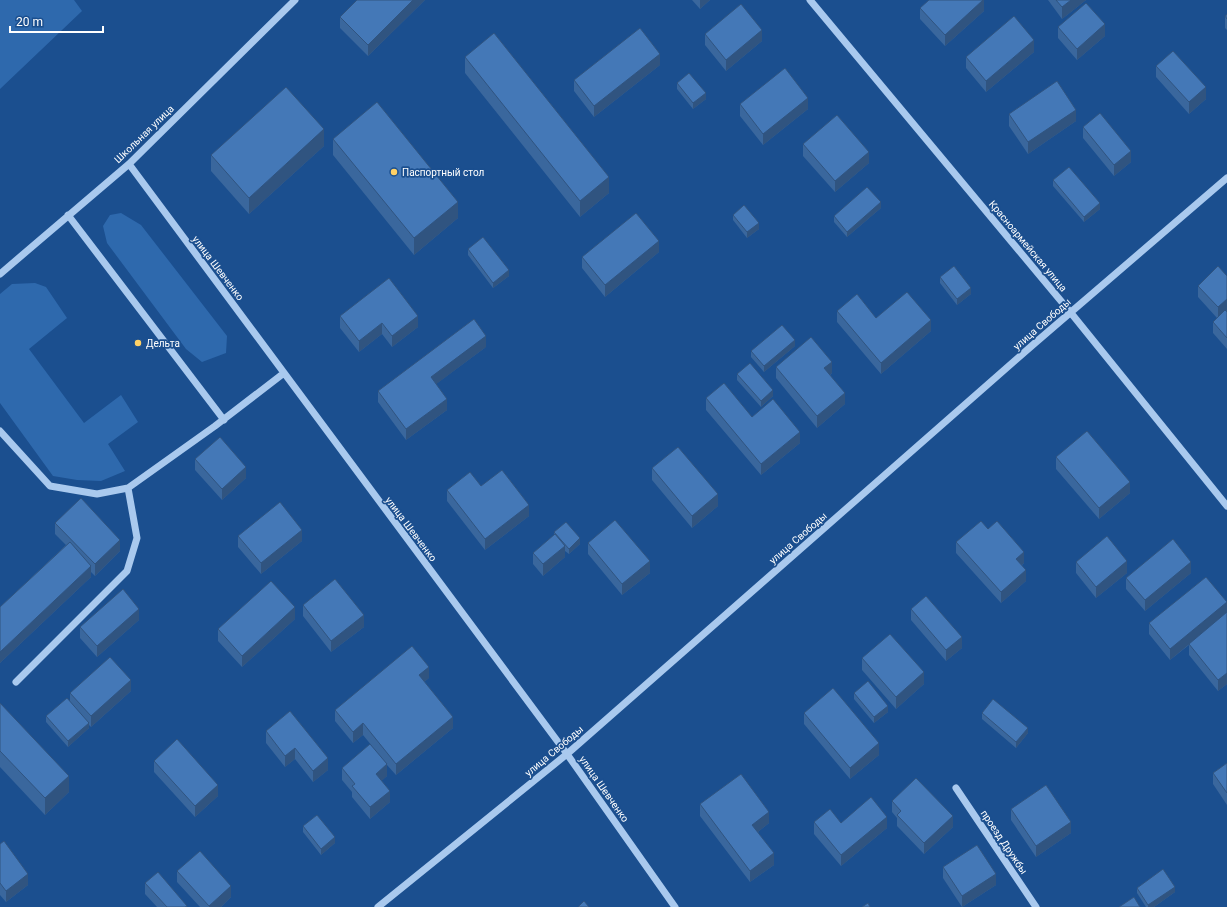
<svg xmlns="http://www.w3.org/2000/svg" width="1227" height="907" font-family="Roboto,sans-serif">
  <rect width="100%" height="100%" fill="#1b4f8f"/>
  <path fill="#2e69ad" d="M0 0H74L82 11 0 89Z
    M121 213 141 225 227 336 226 353 202 362 186 349 107 243 103 226 110 215Z
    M35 283 46 287 67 318 29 349 84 423 121 395 138 422 108 444 125 471 101 481 77 480 53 476 0 403V294L12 284Z"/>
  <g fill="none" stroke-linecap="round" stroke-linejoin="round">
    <path stroke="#a9c9ee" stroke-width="7" d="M810 0 1071 313 1227 506
      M129 164 567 754 675 907
      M68 215 224 420
      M0 274 129 164 295 0
      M0 431 50 486 97 494 128 488 215 426 284 373
      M16 682 127 571 137 538 128 488
      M956 788 1036 907
      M378 907 567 754 1035 343 1227 178"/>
  </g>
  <path fill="#3a679d" d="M425 0 368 56 340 28V17Z
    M692 0H710L700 9Z
    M984 0V11L945 46 920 19V8Z
    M1048 0H1086L1062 19Z
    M1227 14V30L1225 28V16Z
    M1058 27 1105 36 1077 60 1058 38Z
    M705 34 762 41 726 71 705 45Z
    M1034 52 986 92 966 68V57Z
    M465 57 609 193 580 217 465 73Z
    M660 65 594 117 574 91V80Z
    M1156 66 1206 99 1189 114 1156 77Z
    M677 83 706 99 693 109 677 89Z
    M740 104 808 109 763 145 740 116Z
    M1009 114 1076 121 1028 154 1009 126Z
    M1083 127 1131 162 1114 176 1083 138Z
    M333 139 458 218 414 255 333 155Z
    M803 144 869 163 835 192 803 156Z
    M324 146 249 214 211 171V155Z
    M1053 180 1100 209 1084 222 1053 186Z
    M881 208 847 237 834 222V216Z
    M733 215 759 229 747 238 733 220Z
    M468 249 509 276 493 288 468 255Z
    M659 252 605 297 582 268V257Z
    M1227 276V310L1226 311 1227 312V349L1213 333V322L1217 318 1198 297V286Z
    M940 277 971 294 957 305 940 283Z
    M837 311 876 318 931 331 881 374 837 322Z
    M340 316 418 327 392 347 382 334 359 352 340 328Z
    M795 346 764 372 751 357V351Z
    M486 347 436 384 447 410 406 440 378 402V391Z
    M776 367 832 373 830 375 845 404 817 428 776 378Z
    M737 374 773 396 761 407 737 380Z
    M706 398 752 417 800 443 761 475 706 410Z
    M1056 457 1130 493 1099 519 1056 469Z
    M195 459 246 478 222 500 195 470Z
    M652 468 718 506 692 528 652 480Z
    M481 486 529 516 485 550 447 501V490Z
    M55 523 120 551 95 576 91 572V577L0 663V607L66 545 55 534Z
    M988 529 1024 563 1022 565 1026 581 1001 603 956 553V542Z
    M554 532 580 544 569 554 565 551V557L543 576 533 564V553L554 535Z
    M238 536 302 541 261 574 238 547Z
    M588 543 650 573 622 595 588 554Z
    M1076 562 1127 573 1096 598 1076 573Z
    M1191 573 1145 611 1126 589V578Z
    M303 605 364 627 331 652 303 616Z
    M911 609 962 648 946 661 911 620Z
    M1227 612V684L1218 691 1189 655V645L1170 660 1149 634V623Z
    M295 619 242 667 218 641V629Z
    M139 620 97 657 80 638V627Z
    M862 658 924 684 896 709 862 670Z
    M429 678 424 682 453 728 396 775 387 765V776L381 781 390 802 370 819 352 797V792L342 780V768L372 746 363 735 353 743 335 721V710Z
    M131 691 91 727 89 725V728L68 747 46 722V716L70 702V693Z
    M854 693 888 712 874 723 854 699Z
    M0 703 69 792 45 815 0 767Z
    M290 711 328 770 313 782 295 759 285 767 266 743V731Z
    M804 713 879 755 850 779 804 724Z
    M982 713 1028 733 1016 748 982 719Z
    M154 761 218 796 195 817 154 772Z
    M1227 763V805L1213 784V773Z
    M892 801 953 827 924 854 897 826V818L892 812Z
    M700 804 769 823 758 832 774 865 750 882 700 816Z
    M1011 809 1071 833 1036 857 1011 820Z
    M814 822 841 823 887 828 841 866 814 834Z
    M303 826 335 843 321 855 303 832Z
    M0 844 28 885 6 902 0 895Z
    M943 867 996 885 962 907 943 878Z
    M177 871 231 897 221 907H200L177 882Z
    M145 883 187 907H157L145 894Z
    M1137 888 1175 892 1154 907H1146L1137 893Z"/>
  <path fill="#305480" d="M413 0H425L368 56V45Z
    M700 0H710L700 9Z
    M983 0H984V11L945 46V35Z
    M1071 0H1086L1062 19V7Z
    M1105 24V36L1077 60V49Z
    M762 30V41L726 71V60Z
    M1034 40V52L986 92V81Z
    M660 54V65L594 117V106Z
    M1206 87V99L1189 114V102Z
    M706 93V99L693 109V103Z
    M808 98V109L763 145V134Z
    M1076 110V121L1028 154V142Z
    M324 129V146L249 214V198Z
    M1131 151V162L1114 176V165Z
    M869 152V163L835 192V181Z
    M609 177V193L580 217V201Z
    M458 202V218L414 255V238Z
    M881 202V208L847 237V232Z
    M1100 203V209L1084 222V217Z
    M759 223V229L747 238V232Z
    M659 241V252L605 297V285Z
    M509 270V276L493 288V283Z
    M971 288V294L957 305V299Z
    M1227 299V310L1218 319V307Z
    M418 316V327L392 347V336Z
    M931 320V331L881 374V363Z
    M382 323V334L359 352V341Z
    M486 336V347L431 388V377Z
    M795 340V346L764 372V366Z
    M832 362V373L824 380V368Z
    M773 390V396L761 407V401Z
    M845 393V404L817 428V416Z
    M447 399V410L406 440V429Z
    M800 432V443L761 475V464Z
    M246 467V478L222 500V489Z
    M1130 482V493L1099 519V508Z
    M718 494V506L692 528V516Z
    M529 505V516L485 550V539Z
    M302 530V541L261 574V563Z
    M580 538V544L569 554V549Z
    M120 540V551L95 576V564Z
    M565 546V557L543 576V564Z
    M1024 552V563L1016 570V559Z
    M650 561V573L622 595V584Z
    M1127 561V573L1096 598V587Z
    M1191 562V573L1145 611V600Z
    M91 566V577L0 663V652Z
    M1026 570V581L1001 603V592Z
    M1227 602V613L1170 660V649Z
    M295 607V619L242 667V656Z
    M139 609V620L97 657V646Z
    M364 615V627L331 652V641Z
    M962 637V648L946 661V650Z
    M429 667V678L419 686V675Z
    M924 672V684L896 709V697Z
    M1227 673V684L1218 691V680Z
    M131 680V691L91 727V716Z
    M888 706V712L874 723V717Z
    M453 717V728L396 775V764Z
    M89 723V728L68 747V741Z
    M363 723V735L353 743V732Z
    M1028 728V733L1016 748V742Z
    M879 743V755L850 779V768Z
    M295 748V759L285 767V756Z
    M328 758V770L313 782V771Z
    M387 764V776L376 786V774Z
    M69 776V792L45 815V798Z
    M218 785V796L195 817V806Z
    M390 791V802L370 819V807Z
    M769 812V823L752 837V825Z
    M953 816V827L924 854V843Z
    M887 817V828L841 866V855Z
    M1071 822V833L1036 857V846Z
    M335 837V843L321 855V849Z
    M774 853V865L750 882V871Z
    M28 874V885L6 902V891Z
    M996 874V885L962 907V896Z
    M231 886V897L221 907H209V906Z
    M1175 887V892L1154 907H1148V905Z"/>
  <path fill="#4478b7" stroke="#305480" d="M357 0H413L368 45 340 17Z
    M929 0H983L945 35 920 8Z
    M1056 0H1071L1062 7Z
    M1086 3 1105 24 1077 49 1058 27Z
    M741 4 762 30 726 60 705 34Z
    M1227 14V19L1225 16Z
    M1014 16 1034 40 986 81 966 57Z
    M640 28 660 54 594 106 574 80Z
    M494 33 609 177 580 201 465 57Z
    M1173 51 1206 87 1189 102 1156 66Z
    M785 68 808 98 763 134 740 104Z
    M689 73 706 93 693 103 677 83Z
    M1057 81 1076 110 1028 142 1009 114Z
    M286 87 324 129 249 198 211 155Z
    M377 102 458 202 414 238 333 139Z
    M1100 113 1131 151 1114 165 1083 127Z
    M837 115 869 152 835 181 803 144Z
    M1069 167 1100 203 1084 217 1053 180Z
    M867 187 881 202 847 232 834 216Z
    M744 205 759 223 747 232 733 215Z
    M636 213 659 241 605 285 582 257Z
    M483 237 509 270 493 283 468 249Z
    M954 266 971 288 957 299 940 277Z
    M1218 266 1227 276V299L1218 307 1198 286Z
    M389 278 418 316 392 336 382 323 359 341 340 316Z
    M907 292 931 320 881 363 837 311 857 294 876 318Z
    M1225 310 1227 312V338L1213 322Z
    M474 319 486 336 431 377 447 399 406 429 378 391Z
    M782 325 795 340 764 366 751 351Z
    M811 337 832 362 824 368 845 393 817 416 776 367Z
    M750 363 773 390 761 401 737 374Z
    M724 383 752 417 773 399 800 432 761 464 706 398Z
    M1087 431 1130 482 1099 508 1056 457Z
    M220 437 246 467 222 489 195 459Z
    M678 447 718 494 692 516 652 468Z
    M502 470 529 505 485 539 447 490 470 472 481 486Z
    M81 498 120 540 95 564 55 523Z
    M280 502 302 530 261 563 238 536Z
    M615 520 650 561 622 584 588 543Z
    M981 521 988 529 997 521 1024 552 1016 559 1026 570 1001 592 956 542Z
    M566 522 580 538 569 549 554 532Z
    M555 534 565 546 543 564 533 553Z
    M1107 536 1127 561 1096 587 1076 562Z
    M1173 539 1191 562 1145 600 1126 578Z
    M70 542 91 566 0 652V607Z
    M1206 577 1227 602 1170 649 1149 623Z
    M335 579 364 615 331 641 303 605Z
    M271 581 295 607 242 656 218 629Z
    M123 589 139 609 97 646 80 627Z
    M926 596 962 637 946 650 911 609Z
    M1227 612V673L1218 680 1189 644Z
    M890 634 924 672 896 697 862 658Z
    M412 646 429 667 419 675 453 717 396 764 363 723 353 732 335 710Z
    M110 657 131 680 91 716 70 693Z
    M868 681 888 706 874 717 854 693Z
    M833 688 879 743 850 768 804 713Z
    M67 698 89 723 68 741 46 716Z
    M993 699 1028 728 1016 742 982 713Z
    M0 703 69 776 45 798 0 751Z
    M290 711 328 758 313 771 295 748 285 756 266 731Z
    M177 739 218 785 195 806 154 761Z
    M370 744 387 764 376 774 390 791 370 807 352 786 355 784 342 768Z
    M1227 763V793L1213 773Z
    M741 774 769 812 752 825 774 853 750 871 700 804Z
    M916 778 953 816 924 843 897 815 901 811 892 801Z
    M1046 785 1071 822 1036 846 1011 809Z
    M871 797 887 817 841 855 814 822 830 809 841 823Z
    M317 815 335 837 321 849 303 826Z
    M4 841 28 874 6 891 0 883V844Z
    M977 845 996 874 962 896 943 867Z
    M200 851 231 886 209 906 177 871Z
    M1163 869 1175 887 1148 905 1137 888Z
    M158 872 187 906 185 907H167L145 883Z
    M1134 897 1140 907H1119Z
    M584 901 589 907H578Z
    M868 903 870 907H862Z"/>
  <g fill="#ffd166" stroke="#1b4f8f" stroke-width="1.5">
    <circle cx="394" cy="172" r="4"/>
    <circle cx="138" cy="343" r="4"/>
  </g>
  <g text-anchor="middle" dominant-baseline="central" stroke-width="3.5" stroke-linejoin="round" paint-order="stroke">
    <g font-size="10" fill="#fff" stroke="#1b4f8f">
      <text transform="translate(144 134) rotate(-44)">Школьная улица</text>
      <text transform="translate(1028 246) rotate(50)">Красноармейская улица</text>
      <text transform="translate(218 268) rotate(53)">улица Шевченко</text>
      <text transform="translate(1042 324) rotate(-41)">улица Свободы</text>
      <text transform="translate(411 529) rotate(53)">улица Шевченко</text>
      <text transform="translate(798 538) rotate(-41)">улица Свободы</text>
      <text transform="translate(554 751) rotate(-40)">улица Свободы</text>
      <text transform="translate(604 789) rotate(55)">улица Шевченко</text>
      <text transform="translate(1004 842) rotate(56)">проезд Дружбы</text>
    </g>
    <g font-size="10" fill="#fff" stroke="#1b4f8f" text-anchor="start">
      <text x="402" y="172">Паспортный стол</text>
      <text x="146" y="343">Дельта</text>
    </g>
  </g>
  <path d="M10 26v6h93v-6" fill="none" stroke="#ffffff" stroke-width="2"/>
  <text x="16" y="26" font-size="12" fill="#ffffff" stroke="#1b4f8f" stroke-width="3" paint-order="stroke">20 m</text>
</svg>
